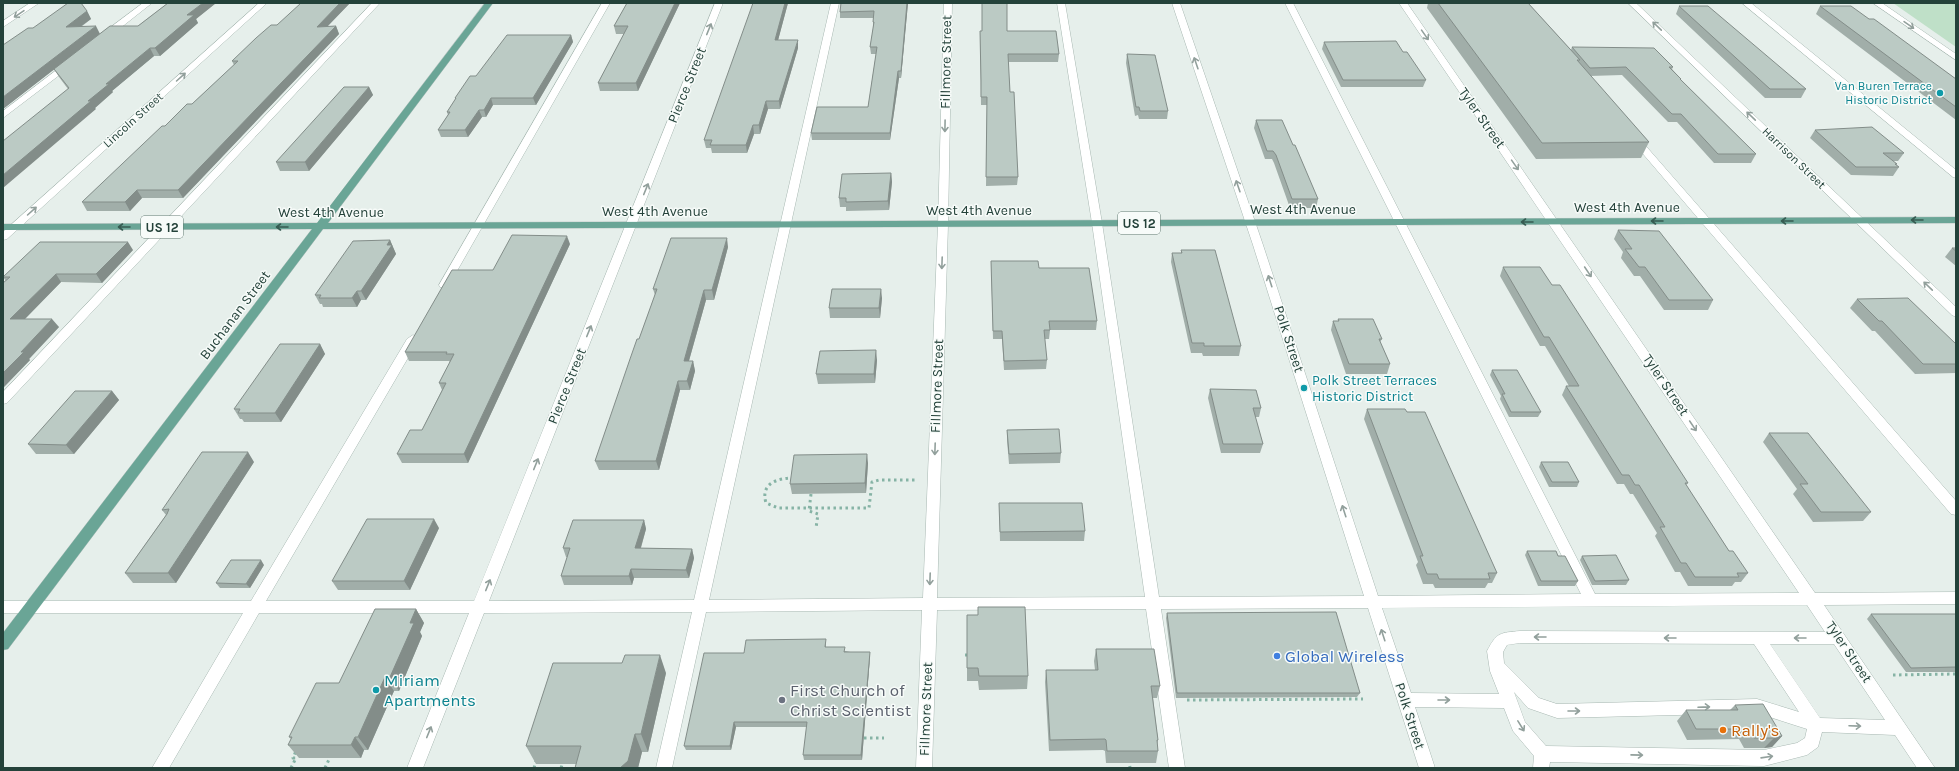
<svg xmlns="http://www.w3.org/2000/svg" width="1959" height="771" font-family="Karla,sans-serif">
  <rect width="100%" height="100%" fill="#e6efeb"/>
  <path fill="#bfe0c8" d="M1893 3H1956V47Z"/>
  <g fill="none" stroke-linecap="round" stroke-linejoin="round">
    <defs>
      <path id="minor" d="M30 3H39L3 27V21Z
        M143 3H152L109 37H103V33Z
        M259 3H267L7 239 3 240V232Z
        M372 3H380L7 403 3 404V392Z
        M602 3H610L449 285 448 287H440L439 285Z
        M715 3H723L489 601 694 600 831 3H839L709 600 923 598 938 224 944 3H952L948 224 937 598 1145 597 1092 223 1057 3H1065L1102 223 1159 597 1364 596 1253 245 1172 3H1180L1263 245 1378 596 1581 594 1285 3H1293L1595 594 1799 593 1399 3H1407L1815 593 1956 592V604L1824 605 1935 768H1917L1895 735 1822 732 1818 747 1807 755 1764 766 1550 762 1549 768H1533L1534 756 1513 731 1504 708 1415 707 1435 768H1419L1368 608 1161 609 1185 768H1169L1146 609 937 610 932 768H916L922 610 706 612 672 768H656L692 612 484 613 423 768H407L469 613H259L169 768H152L243 613H3V601H251L407 339 413 335 419 339 266 601H474ZM1807 605 1825 632 1520 631C1500 633 1497 632 1487 651L1490 671 1499 694 1411 693 1382 608ZM1520 643 1754 644 1799 712 1757 699 1557 704 1539 698 1504 663 1503 652 1507 645ZM1770 644H1834L1885 720 1820 718ZM1514 692 1528 708 1557 718 1757 713 1807 729 1805 738 1797 743 1764 750 1546 746 1525 722Z
        M1628 3H1636L1956 307V317L1952 315Z
        M1742 3H1751L1956 170V178L1953 177Z
        M1873 3H1882L1956 54V60Z
        M67 62H70L74 64 3 118V111Z
        M1635 136 1638 137 1956 501V515L1951 514 1632 141V137Z"/>
      <path id="major" d="M485 3H493L328 223 1956 217V223L323 229 8 649 3 650V633L312 229 3 230V224L317 223Z"/>
    </defs>
    <use href="#minor" stroke="#a8b8b2" stroke-width="1"/>
    <use href="#major" stroke="#c2cac8" stroke-width="1"/>
    <path stroke="#86b3a5" stroke-width="3" stroke-dasharray="2.5 3.5" stroke-linecap="butt" d="M794 478C778 478 760 483 766 503L778 508H869L872 482 879 480H915
      M811 494 809 511 818 514 816 528
      M965 655H971
      M1893 675 1956 674
      M1187 700 1363 699
      M864 738H884
      M1129 760 1130 768
      M291 768 296 758H293L296 751
      M325 768 331 755
      M534 768 536 761
      M561 768 563 762"/>
    <use href="#minor" fill="#fff" fill-rule="evenodd"/>
    <use href="#major" fill="#6aa596" fill-rule="evenodd"/>
  </g>
  <path fill="#a1aea9" d="M168 3H216L196 19 198 23 160 56H154L112 91 113 92 95 108 96 109 68 89 59 77 54 69 3 109 33 28 87 11 91 19 81 27 100 34 138 26Z
    M350 3 327 27 336 26 339 34 183 198H142L130 211H87L82 202 165 126 192 104 234 65 232 61 277 25Z
    M627 3H680L638 91H600L598 83 624 34H616L614 26Z
    M788 3 778 40 798 48 780 109H768L760 134H754L747 153H712L711 148H706L704 140Z
    M841 3H908L901 78H899L890 140H812L811 133 868 107 876 54H871L870 47 873 29V18H840V12Z
    M1428 3H1528L1571 50 1572 47 1673 67 1672 69 1681 79V80L1756 154 1751 163H1714L1677 122H1668L1622 75 1590 76 1649 142 1641 158 1536 159 1427 8Z
    M1679 6 1806 89 1801 98H1765L1676 14Z
    M1820 6 1869 19 1956 79V120L1816 14Z
    M980 31H1007L1059 54 1058 62H1008L1010 92 1018 177 1017 185 986 186 987 105H981Z
    M571 35 573 42 536 105H493L486 117H482L468 137H441L438 130 448 115 447 112 455 100V98L476 76Z
    M1324 42 1403 52 1426 80 1423 87H1341L1322 49Z
    M1127 54 1168 111 1167 119H1139L1138 115 1135 116 1126 63Z
    M369 87 373 95 309 171H280L276 162Z
    M1256 120 1293 145 1318 199 1316 208H1290L1274 163 1272 159H1265L1254 128Z
    M1815 130 1904 153 1898 161H1893L1897 164 1896 165 1899 167 1893 176 1851 175 1810 138Z
    M891 173 892 182 889 210 846 211V207H840L839 198Z
    M1618 230 1713 300 1708 310H1664L1640 276H1634L1621 258 1623 252 1614 239Z
    M390 240 396 254 366 300H361L357 307H323L322 304H320L315 295Z
    M570 244 468 463H402L397 454 422 430 442 390 439 383 450 362 449 361H409L405 352Z
    M728 247 714 300H706L689 361H693L695 371 690 390H680L659 470H599L595 461 655 295 653 289Z
    M1952 248H1956V266L1945 257Z
    M133 250 102 283 61 282 25 319 59 327 29 359 30 360 3 388 6 281 3 277Z
    M1181 250 1241 346 1239 356H1203L1202 353H1191L1171 262 1172 253H1181Z
    M991 261 1039 268 1097 321 1096 330H1050L1049 339H1044L1047 360 1046 369 1004 370 1002 339H993Z
    M1503 267 1552 285 1688 483 1686 485 1729 551 1748 573 1741 582H1735L1732 586H1688L1680 572H1675L1655 536 1657 533 1633 494H1630L1624 484H1617L1562 395 1566 386H1569L1545 346H1540L1500 276Z
    M882 298 880 318H830L829 308Z
    M1857 299 1956 344V373L1915 374 1875 331H1872L1850 308Z
    M1338 319 1382 339 1380 342 1390 364 1387 374H1346L1331 330 1333 321H1338Z
    M320 344 325 354 281 422H244L242 419H240L234 409Z
    M877 360 875 383 818 384 816 374Z
    M1492 370 1541 412 1538 417H1509L1500 399 1501 396 1490 375Z
    M1210 389 1261 408 1259 417H1255L1263 444 1260 453H1221L1208 398Z
    M112 391 119 400 74 454H36L28 444Z
    M1367 409 1407 412 1497 573 1492 583H1488L1485 588H1435L1433 584H1423L1416 565 1418 562 1364 419Z
    M1007 430 1061 453 1060 463 1009 464 1007 440Z
    M1769 433 1871 512 1863 521 1813 522 1793 494 1797 489 1763 442Z
    M254 462 176 583H133L125 573 166 515 162 510Z
    M1541 462 1579 482 1577 487H1549L1539 467Z
    M868 463 866 493 792 494 790 484Z
    M999 503 1085 531 1084 541H1000Z
    M644 520 646 529 641 548 692 549 694 558 689 578H634L632 585H564L561 576 567 557H566L563 548Z
    M439 528 410 590H338L332 581Z
    M1527 551 1558 556 1578 581 1575 586H1538L1525 555Z
    M1582 556 1629 580 1626 585H1592L1580 560Z
    M264 565 250 588H220L216 583Z
    M416 609 424 623 420 632 422 636 399 691H394L368 750H364L361 758H299L288 745 291 739 289 737 339 683Z
    M1167 613 1360 693 1357 697 1176 698 1166 618Z
    M1871 614H1956V672H1906L1867 619Z
    M967 615 1028 676 1027 689 979 690 978 681H967Z
    M826 644V647L870 656 862 760H804L803 755 807 727H736L731 750H686L684 746 744 653Z
    M1096 649 1160 686 1157 698H1153L1158 740 1157 744 1158 751 1156 763H1106L1105 751 1103 750 1049 751 1045 682 1046 670H1095L1094 661Z
    M666 673 648 752H642L638 768H575L576 764H536L526 746Z
    M1735 705 1782 736 1772 747 1764 748H1744L1739 739 1687 740 1677 721 1686 710H1730Z"/>
  <path fill="#838d89" d="M203 3H216L196 19 198 23 160 56 155 48 187 15Z
    M340 3H350L320 34 317 27Z
    M675 3H680L638 91 636 83Z
    M785 3H788L776 48 775 40Z
    M907 3H908L901 78V71Z
    M87 11 91 19 70 34 66 27Z
    M96 26 100 34 3 109V97Z
    M336 26 339 34 183 198 178 190Z
    M571 35 573 42 536 105 533 98Z
    M798 40V48L780 109 779 101Z
    M150 48 154 56 112 91 113 92 95 108 96 109 3 188V175L88 101 106 84Z
    M898 71 899 78 890 140V133Z
    M369 87 373 95 309 171 305 162Z
    M491 98 493 105 486 117 484 110Z
    M766 101 768 109 760 134 759 125Z
    M479 110 482 117 468 137 465 130Z
    M753 125 754 134 747 153 746 145Z
    M891 173 892 182 889 210 888 201Z
    M137 190 142 198 130 211 125 202Z
    M567 236 570 244 468 463 464 454Z
    M727 238 728 247 714 300 712 290Z
    M390 240 396 254 366 300 361 291Z
    M128 242 133 250 102 283 96 274Z
    M56 274 61 282 17 327 10 319Z
    M881 289 882 298 880 318 879 308Z
    M704 290 706 300 686 371 684 361Z
    M357 291 361 300 357 307 352 298Z
    M52 319 59 327 29 359 30 360 3 388V373L21 352Z
    M320 344 325 354 281 422 275 413Z
    M876 350 877 360 875 383 874 374Z
    M693 361 695 371 690 390 687 381Z
    M678 381 680 390 659 470 656 461Z
    M112 391 119 400 74 454 66 445Z
    M248 452 254 462 176 583 168 573Z
    M867 454 868 463 866 493 865 483Z
    M434 519 439 528 410 590 404 581Z
    M644 520 646 529 638 557 635 548Z
    M692 549 694 558 689 578 686 570Z
    M261 560 264 565 250 588 246 584Z
    M631 569 634 578 632 585 629 576Z
    M416 609 424 623 420 632 422 636 399 691 390 677 410 623Z
    M870 652V656L862 760 861 755Z
    M660 655 666 673 648 752 641 734Z
    M385 677 394 691 368 750 358 737Z
    M734 722 736 727 731 750 730 746Z
    M635 734 642 752 638 768H620Z
    M1782 736 1772 747 1764 748 1774 738Z
    M355 737 364 750 361 758 351 745Z"/>
  <path fill="#bbcac4" stroke="#838d89" d="M68 3H81L87 11 66 27 96 26 3 97V49L4 48H3V45L28 28H33Z
    M168 3H203L187 15H194L155 48H150L106 84H109L88 101H91L3 175V141L69 88 54 69 110 26H138Z
    M301 3H340L317 27 336 26 178 190H137L125 202H82L162 126H165L187 104H192L238 61H232L256 38 271 25H277Z
    M627 3H675L636 83H598L628 26H614Z
    M753 3H785L775 40H798L779 101H766L759 125H753L746 145H710L712 140H704Z
    M841 3H907L901 71H898L890 133H811L817 107H868L877 47H870L874 22H873L874 11 840 12Z
    M982 3H1007V31H1056L1059 54H1008L1010 92H1014L1018 177H986L987 97H981V81L980 31H982Z
    M1438 3H1528L1580 60H1577L1649 142 1542 143Z
    M1679 6H1708L1806 89H1770Z
    M1820 6H1851L1869 19H1874L1956 79V107Z
    M507 35H571L533 98H491L484 110H479L465 130H438L450 112H447L456 98H455L470 76H476Z
    M1396 41 1403 52H1407L1426 80H1343L1324 42Z
    M1572 47 1654 48 1673 67H1669L1681 79H1680L1756 154H1718L1681 114H1672L1626 67 1590 68Z
    M1127 54 1155 55 1168 111H1140L1139 107H1136Z
    M344 87H369L305 162H276Z
    M1256 120H1282L1293 145H1295L1318 199H1292L1276 155 1273 151H1267Z
    M1872 127 1904 153H1883L1897 164H1895L1899 167H1856L1815 130Z
    M891 173 888 201 846 202V198H839L842 174Z
    M1618 230 1659 231 1713 300H1669L1645 267H1639L1625 249H1632Z
    M512 235 567 236 464 454H397L410 430H422L446 383H439L454 354H446L447 352H405L452 270H493Z
    M671 238H727L712 290H704L684 361H693L687 381H678L656 461H595L630 359 637 339H639L657 289H653Z
    M390 240 387 245H392L361 291H357L352 298H319L321 295H315L353 241Z
    M40 242H128L96 274H56L10 319H52L21 352H24L3 373V283L10 277H3Z
    M1952 248H1956V251Z
    M1181 250H1215L1241 346H1204V343H1192L1172 253H1182Z
    M991 261H1038L1039 268H1089L1097 321H1049L1050 330H1044L1047 360 1004 361 1002 331H993Z
    M1503 267H1540L1552 285H1560L1688 483H1685L1729 551H1733L1748 573H1737L1739 577H1695L1686 563H1681L1660 527H1665L1639 485H1635L1629 475H1622L1566 386H1579L1549 337H1544Z
    M832 289H881L879 308H829Z
    M1908 298 1956 344V364H1923L1882 321H1879L1857 299Z
    M1338 319H1373L1382 339H1379L1390 364H1349L1333 321H1339Z
    M280 344H320L275 413H238L240 409H234Z
    M876 350 874 374H816L820 351Z
    M1492 370H1517L1541 412H1511L1502 394H1505Z
    M1210 389 1256 390 1261 408H1253L1263 444H1223Z
    M75 391H112L66 445 28 444Z
    M1367 409H1405L1407 412H1425L1497 573H1488L1490 579H1439L1437 574H1427L1420 556H1423Z
    M1059 429 1061 453 1009 454 1007 430Z
    M1769 433H1808L1871 512H1821L1800 484H1808Z
    M202 452H248L168 573H125L167 514 169 509 162 510Z
    M867 454 865 483 790 484 794 455Z
    M1541 462H1568L1579 482H1552Z
    M999 503H1082L1085 531 1000 532Z
    M367 519H434L404 581H332Z
    M573 520H644L635 548 692 549 686 570 631 569 629 576H561L570 548H563Z
    M1527 551H1556L1558 556H1565L1578 581H1541Z
    M1616 555 1629 580 1595 581 1582 556Z
    M231 560H261L246 584 216 583Z
    M978 607H1025L1028 676H979L978 668H967V615H978Z
    M375 609H416L410 623H414L390 677H385L358 737H355L351 745H288L292 737H289L316 683H339Z
    M1336 612 1360 693H1177L1167 613Z
    M1871 614H1956V667L1911 668Z
    M826 639 825 647H845L844 652H870L861 755H803L807 722H734L730 746H684L704 653H744L746 640Z
    M1096 649H1154L1160 686H1151L1158 740H1157L1158 751H1107L1106 740 1105 739 1050 740 1046 670H1098Z
    M625 655H660L641 734H635L628 761 620 768H575L581 746H526L553 663H622Z
    M1763 704 1782 736 1774 738H1754L1749 729H1696L1686 710H1738L1735 705Z"/>
  <defs><path id="oneway-shaft" d="M-6 0H5M1.5-3L5.5 0L1.5 3" fill="none" stroke-width="1.6" stroke-linecap="round" stroke-linejoin="round"/></defs>
  <g stroke="#92a09c">
    <use href="#oneway-shaft" transform="translate(19 14) rotate(146)"/>
    <use href="#oneway-shaft" transform="translate(1909 25) rotate(35)"/>
    <use href="#oneway-shaft" transform="translate(1657 26) rotate(-136)"/>
    <use href="#oneway-shaft" transform="translate(709 29) rotate(-68)"/>
    <use href="#oneway-shaft" transform="translate(1425 35) rotate(55)"/>
    <use href="#oneway-shaft" transform="translate(1196 63) rotate(-109)"/>
    <use href="#oneway-shaft" transform="translate(181 77) rotate(-42)"/>
    <use href="#oneway-shaft" transform="translate(1751 116) rotate(-136)"/>
    <use href="#oneway-shaft" transform="translate(945 126) rotate(91)"/>
    <use href="#oneway-shaft" transform="translate(1515 165) rotate(55)"/>
    <use href="#oneway-shaft" transform="translate(1238 186) rotate(-109)"/>
    <use href="#oneway-shaft" transform="translate(646 189) rotate(-68)"/>
    <use href="#oneway-shaft" transform="translate(32 211) rotate(-42)"/>
    <use href="#oneway-shaft" transform="translate(942 263) rotate(92)"/>
    <use href="#oneway-shaft" transform="translate(1588 272) rotate(56)"/>
    <use href="#oneway-shaft" transform="translate(1270 281) rotate(-108)"/>
    <use href="#oneway-shaft" transform="translate(1928 286) rotate(-136)"/>
    <use href="#oneway-shaft" transform="translate(589 331) rotate(-68)"/>
    <use href="#oneway-shaft" transform="translate(1693 426) rotate(56)"/>
    <use href="#oneway-shaft" transform="translate(935 449) rotate(92)"/>
    <use href="#oneway-shaft" transform="translate(536 464) rotate(-68)"/>
    <use href="#oneway-shaft" transform="translate(1344 511) rotate(-108)"/>
    <use href="#oneway-shaft" transform="translate(930 579) rotate(92)"/>
    <use href="#oneway-shaft" transform="translate(488 585) rotate(-68)"/>
    <use href="#oneway-shaft" transform="translate(1383 635) rotate(-108)"/>
    <use href="#oneway-shaft" transform="translate(1540 637) rotate(-180)"/>
    <use href="#oneway-shaft" transform="translate(1670 638) rotate(-180)"/>
    <use href="#oneway-shaft" transform="translate(1800 638) rotate(180)"/>
    <use href="#oneway-shaft" transform="translate(1444 700)"/>
    <use href="#oneway-shaft" transform="translate(1704 707) rotate(-2)"/>
    <use href="#oneway-shaft" transform="translate(1574 711)"/>
    <use href="#oneway-shaft" transform="translate(1521 726) rotate(58)"/>
    <use href="#oneway-shaft" transform="translate(1855 726) rotate(2)"/>
    <use href="#oneway-shaft" transform="translate(429 732) rotate(-68)"/>
    <use href="#oneway-shaft" transform="translate(1637 755) rotate(1)"/>
    <use href="#oneway-shaft" transform="translate(1767 757) rotate(-8)"/>
  </g>
  <g stroke="#365b51">
    <use href="#oneway-shaft" transform="translate(1917 220) rotate(180)"/>
    <use href="#oneway-shaft" transform="translate(1657 221) rotate(180)"/>
    <use href="#oneway-shaft" transform="translate(1787 221) rotate(180)"/>
    <use href="#oneway-shaft" transform="translate(1527 222) rotate(180)"/>
    <use href="#oneway-shaft" transform="translate(124 227) rotate(180)"/>
    <use href="#oneway-shaft" transform="translate(282 227) rotate(180)"/>
  </g>
  <g fill="#0f9aa8" stroke="#f7fbf9" stroke-width="1.5">
    <circle cx="1940" cy="93" r="4"/>
    <circle cx="1304" cy="388" r="4"/>
    <circle cx="376" cy="690" r="4"/>
  </g>
  <circle fill="#3f7fe0" stroke="#f7fbf9" stroke-width="1.5" cx="1277" cy="656" r="4"/>
  <circle fill="#6b7280" stroke="#f7fbf9" stroke-width="1.5" cx="782" cy="700" r="4"/>
  <circle fill="#e8710a" stroke="#f7fbf9" stroke-width="1.5" cx="1723" cy="730" r="4"/>
  <g text-anchor="middle" dominant-baseline="central" stroke-width="3" stroke-linejoin="round" paint-order="stroke">
    <g font-size="12" fill="#0d838f" stroke="#f7fbf9" text-anchor="end">
      <text x="1932" y="86">Van Buren Terrace<tspan x="1932" dy="14">Historic District</tspan></text>
    </g>
    <g font-size="12" fill="#24423a" stroke="#f7fbf9">
      <text transform="translate(133 120) rotate(-42)">Lincoln Street</text>
      <text transform="translate(1794 158) rotate(44)">Harrison Street</text>
    </g>
    <g fill="#f7fbf9" stroke="#637a73" stroke-width="1">
      <rect x="1118" y="212" width="42" height="22" rx="3"/>
      <rect x="141" y="216" width="42" height="22" rx="3"/>
    </g>
    <g font-size="13" font-weight="bold" fill="#24423a">
      <text x="1139" y="223">US 12</text>
      <text x="162" y="227">US 12</text>
    </g>
    <g font-size="14" fill="#24423a" stroke="#f7fbf9">
      <text transform="translate(946 62) rotate(-89)">Fillmore Street</text>
      <text transform="translate(687 85) rotate(-68)">Pierce Street</text>
      <text transform="translate(1482 118) rotate(55)">Tyler Street</text>
      <text x="1627" y="207">West 4th Avenue</text>
      <text x="1303" y="209">West 4th Avenue</text>
      <text x="979" y="210">West 4th Avenue</text>
      <text x="655" y="211">West 4th Avenue</text>
      <text x="331" y="212">West 4th Avenue</text>
      <text transform="translate(235 315) rotate(-53)">Buchanan Street</text>
      <text transform="translate(1289 339) rotate(72)">Polk Street</text>
      <text transform="translate(1666 385) rotate(56)">Tyler Street</text>
      <text transform="translate(567 386) rotate(-68)">Pierce Street</text>
      <text transform="translate(937 386) rotate(-88)">Fillmore Street</text>
      <text transform="translate(1849 652) rotate(56)">Tyler Street</text>
      <text transform="translate(926 709) rotate(-88)">Fillmore Street</text>
      <text transform="translate(1410 716) rotate(72)">Polk Street</text>
    </g>
    <g font-size="14" fill="#0d838f" stroke="#f7fbf9" text-anchor="start">
      <text x="1312" y="380">Polk Street Terraces<tspan x="1312" dy="16">Historic District</tspan></text>
    </g>
    <g font-size="17" fill="#366cbe" stroke="#f7fbf9" text-anchor="start">
      <text x="1285" y="656">Global Wireless</text>
    </g>
    <g font-size="17" fill="#0d838f" stroke="#f7fbf9" text-anchor="start">
      <text x="384" y="680">Miriam<tspan x="384" dy="20">Apartments</tspan></text>
    </g>
    <g font-size="17" fill="#5b616d" stroke="#f7fbf9" text-anchor="start">
      <text x="790" y="690">First Church of<tspan x="790" dy="20">Christ Scientist</tspan></text>
    </g>
    <g font-size="17" fill="#c56008" stroke="#f7fbf9" text-anchor="start">
      <text x="1731" y="730">Rally's</text>
    </g>
  </g>
  <rect width="1959" height="771" fill="none" stroke="#24423a" stroke-width="8"/>
</svg>
